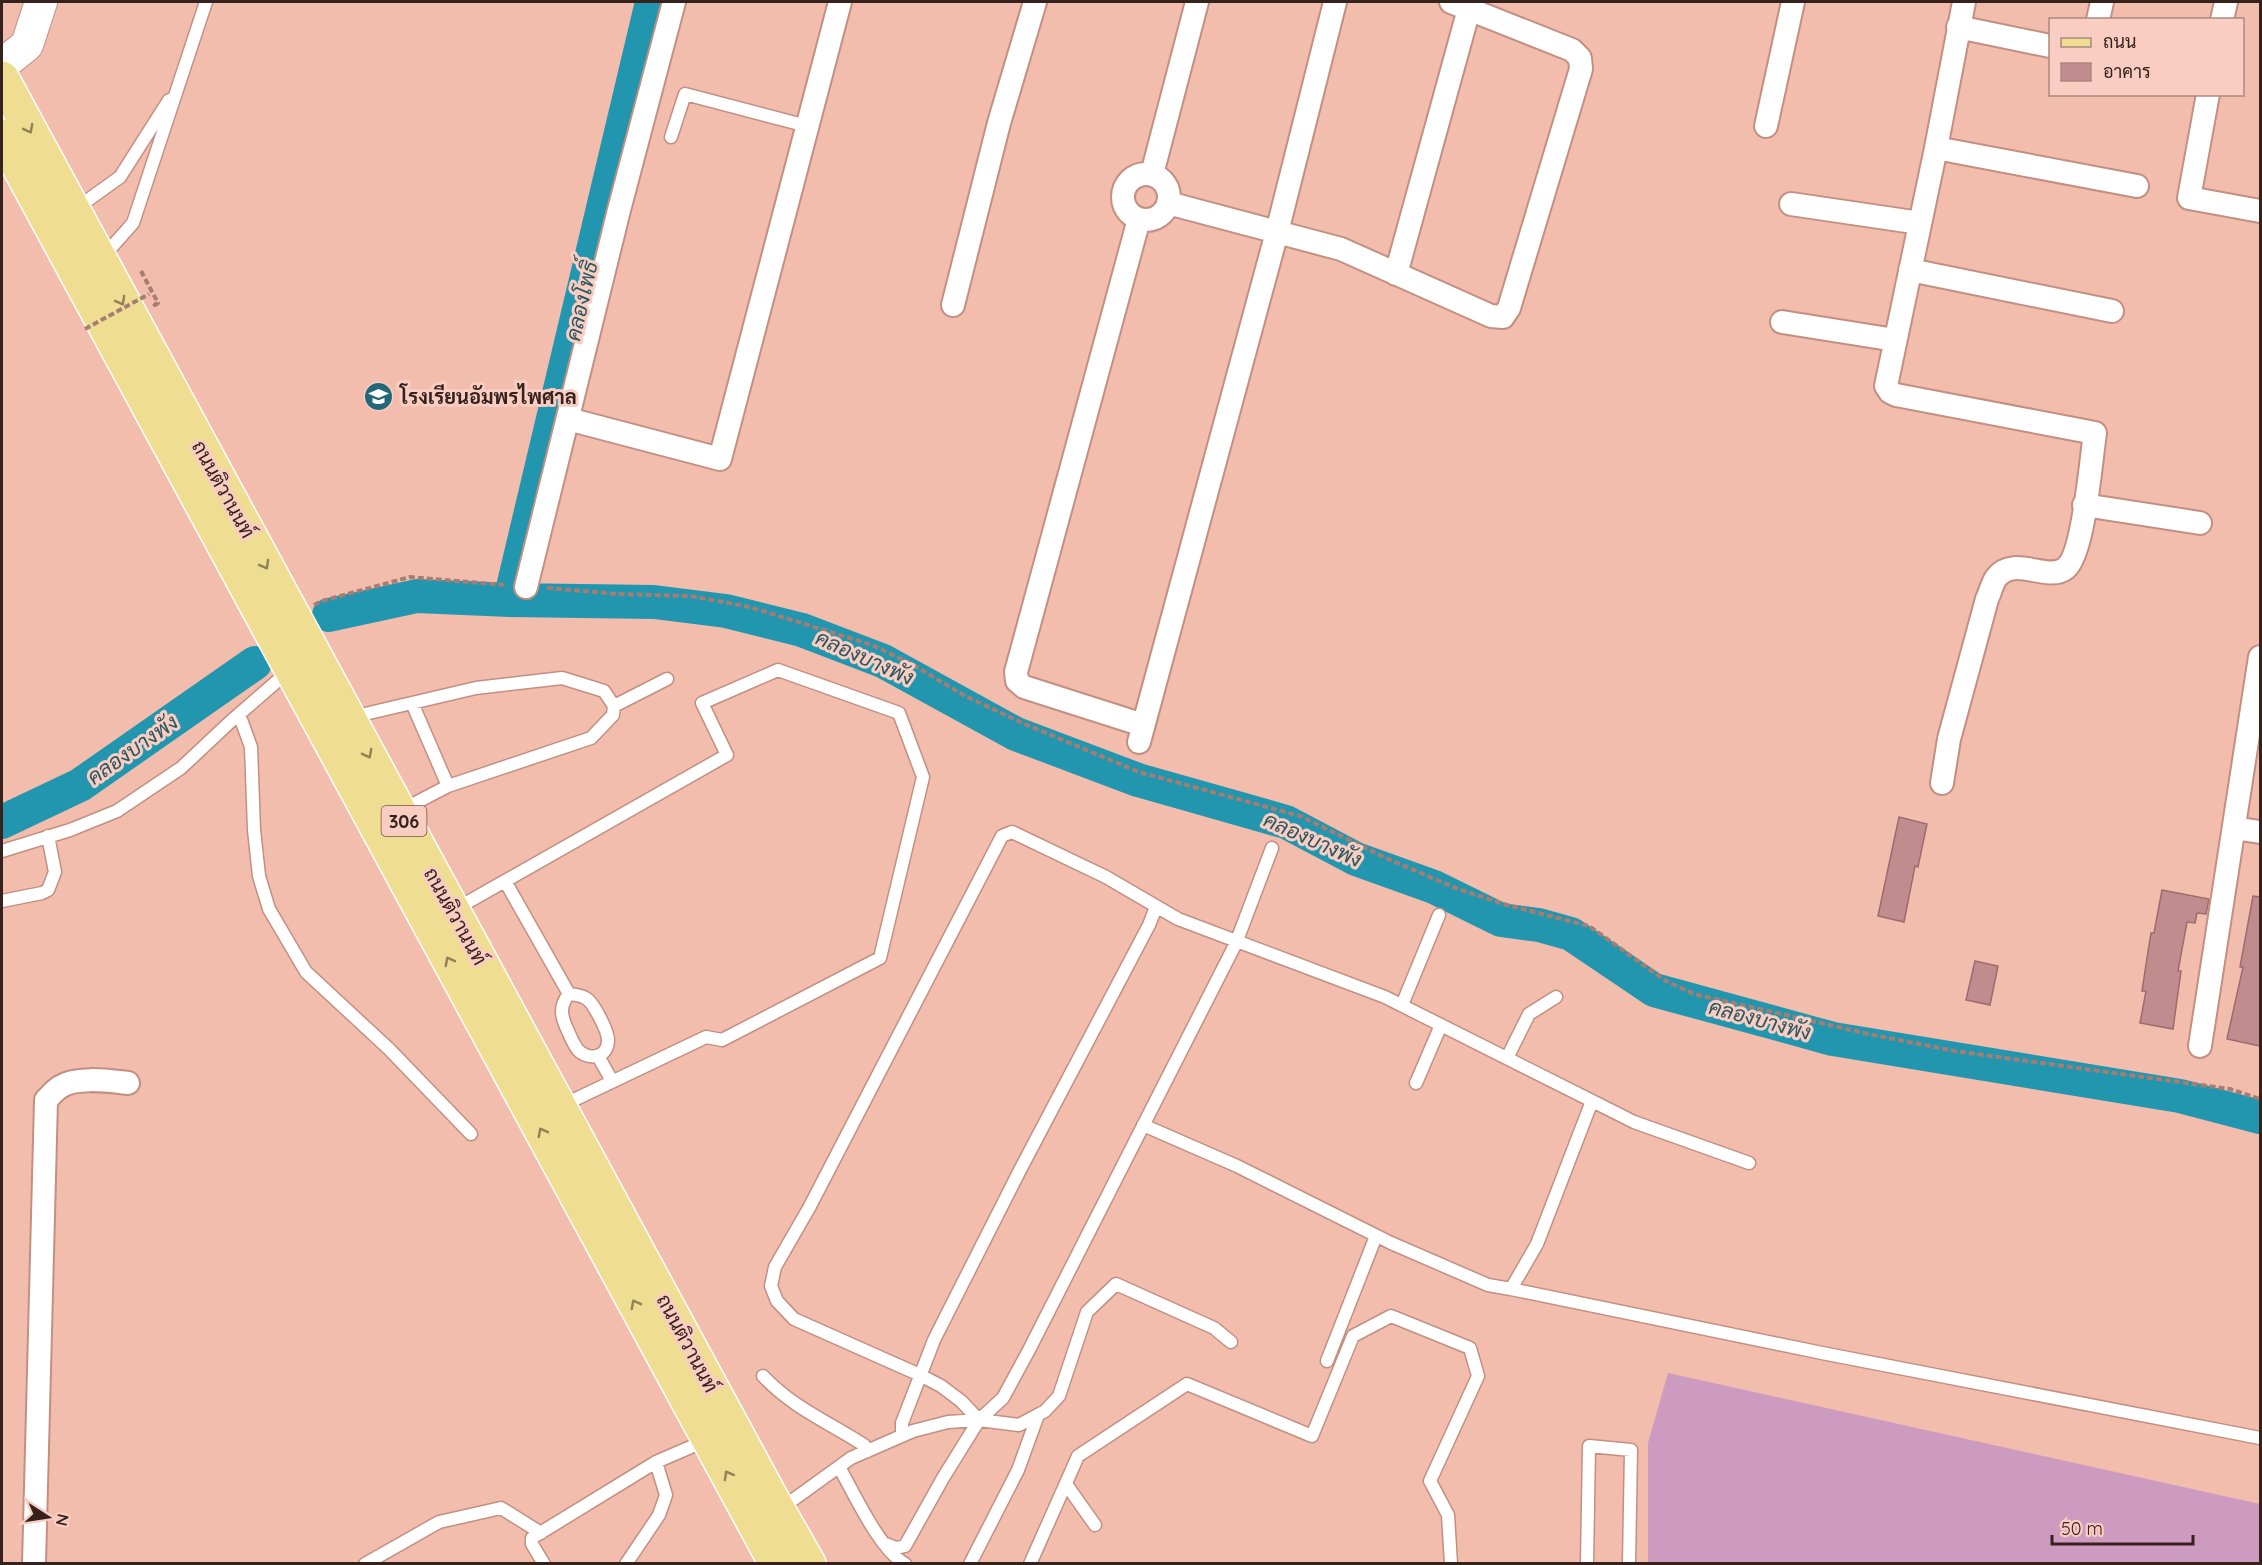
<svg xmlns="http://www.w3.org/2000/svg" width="2262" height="1565" font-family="Quicksand,Sarabun,sans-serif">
  <rect width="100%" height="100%" fill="#f3bdae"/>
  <path fill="#cc9bbf" d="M1668 1373 2260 1504V1563H1648V1443Z"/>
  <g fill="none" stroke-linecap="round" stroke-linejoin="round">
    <path stroke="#2296ae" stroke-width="34" d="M510 600 652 2
      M329 615 417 596 510 600 654 602 726 611 802 630 883 661 1016 734 1138 780 1286 822 1356 859 1434 887 1501 920 1539 925 1571 934 1654 990 1833 1039 2180 1096 2260 1117
      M2 822 80 785 255 663"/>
  </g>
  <path fill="#c18c8e" stroke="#9e6b6d" stroke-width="1.5" d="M1899 817 1927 824 1918 867 1915 866 1904 922 1878 916Z
    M2162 890 2209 899 2206 914 2197 913 2195 923 2187 922 2178 971H2181L2173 1029 2140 1023 2146 991H2142L2147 958 2151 933H2154Z
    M2253 896 2260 897V1046L2227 1039 2243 967H2240Z
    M1975 961 1998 966 1990 1005 1966 1000Z"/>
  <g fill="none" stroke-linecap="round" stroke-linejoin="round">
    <defs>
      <path id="lane" d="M671 137 685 94 807 126
        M74 210 120 177 169 100
        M102 258 133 223 206 2
        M412 703 448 786
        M614 706 667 679
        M239 714 251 747 254 830 259 876 269 909 306 972 389 1049 471 1134
        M352 717 476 688 562 678 604 691 614 706 613 715 591 738 448 786 400 811
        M2 851 70 830 117 811 181 768 230 722 290 670
        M505 881 569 994
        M2 901 42 893 48 890 55 872 48 836
        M454 910 727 755 702 703 778 670 899 713 923 777 880 958 722 1040 706 1037 559 1107
        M569 994C575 995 582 995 587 999 594 1004 608 1031 608 1040 608 1058 589 1061 578 1050 573 1044 570 1035 567 1029 561 1016 559 1006 569 994Z
        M1402 1005 1439 915
        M598 1056 612 1081
        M1507 1058 1529 1014 1556 997
        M1416 1083 1441 1025
        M1143 1125 1237 1166 1391 1243 1488 1285 1511 1289 1537 1244 1592 1101
        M1511 1289 1822 1353 2260 1438
        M1327 1361 1376 1236
        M763 1376C792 1407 828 1422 864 1445L868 1451
        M979 1420 961 1401 941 1386 920 1375 794 1319 777 1301 771 1286 775 1267 809 1208 1002 836 1012 832 1106 877 1178 919 1385 997 1634 1122 1749 1163
        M902 1436V1423L934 1340 1020 1170 1149 925 1156 907
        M839 1467C854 1493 879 1549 905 1564
        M1066 1484 1095 1525
        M779 1510 851 1458 913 1431 948 1422 979 1420 1019 1425 1045 1411 1059 1396 1087 1312 1116 1284 1214 1328 1231 1342
        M886 1544 896 1548 905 1546 943 1478 979 1420 1003 1398 1029 1350 1236 943 1272 848
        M365 1564 439 1522 501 1508 541 1533
        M544 1564 532 1544V1538L656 1462 707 1440
        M626 1564 659 1515 666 1495 656 1462
        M970 1564 1018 1470 1038 1415
        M1030 1564 1078 1456 1187 1384 1312 1436 1353 1336 1391 1316 1470 1348 1478 1376 1430 1481 1448 1515 1451 1564
        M1587 1564 1589 1446 1631 1450 1629 1564"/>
      <path id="street" d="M2098 20 2102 2
        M2222 20 2226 2
        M1958 27 2050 46
        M2208 94 2189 198 2260 211
        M1766 126 1793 2
        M1936 148 2137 186
        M1152 174 1197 2
        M1123 197a23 23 0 1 1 46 0a23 23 0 1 1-46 0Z
        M1168 203 1341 249 1491 316 1503 317 1509 308 1581 69 1580 58 1572 50 1451 2
        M1791 204 1920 223
        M1139 219 1016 672 1017 681 1024 687 1143 725
        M1910 270 2112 311
        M1396 274 1469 9
        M953 305 999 123 1035 2
        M1782 322 1895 340
        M568 419 720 459 840 2
        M2084 505 2200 523
        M526 587 619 210 674 2
        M1139 742 1277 232 1335 2
        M1942 783 1949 739 1987 599C1990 593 1992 584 1996 578 2014 554 2048 583 2066 568 2084 553 2091 459 2095 433L1896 395 1890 392 1886 386 1936 148 1964 2
        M2234 828 2260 832
        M2200 1046 2260 657
        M34 1564 46 1100C50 1096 55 1090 60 1087 76 1076 110 1081 128 1083"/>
      <path id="secondary" d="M2 65 27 45 41 2"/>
      <path id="primary" d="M2 78 771 1497 809 1564
        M2 136 776 1564"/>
    </defs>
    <use href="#lane" stroke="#c28f81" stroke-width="15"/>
    <use href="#street" stroke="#c28f81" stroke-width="26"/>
    <use href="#secondary" stroke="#c28f81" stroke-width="34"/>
    <use href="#primary" stroke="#fff" stroke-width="36"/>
    <path stroke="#a67d73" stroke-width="4" stroke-dasharray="6 3" stroke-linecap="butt" d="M141 271 158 303 155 305 153 303
      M547 588 617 594 691 596 750 607 872 645 910 663 965 696 1027 725 1139 772 1300 816 1388 859 1458 889 1507 905 1589 926 1666 981 1694 994 1873 1035 1955 1051 2230 1089 2260 1099
      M314 605 322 601 410 577 506 585"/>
    <use href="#lane" stroke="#fff" stroke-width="12"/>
    <use href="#street" stroke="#fff" stroke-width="22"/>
    <use href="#secondary" stroke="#fff" stroke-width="32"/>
    <use href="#primary" stroke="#efdd91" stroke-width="33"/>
    <path stroke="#a67d73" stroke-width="4" stroke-dasharray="6 3" stroke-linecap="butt" d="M85 329 149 294"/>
  </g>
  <defs><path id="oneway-chevron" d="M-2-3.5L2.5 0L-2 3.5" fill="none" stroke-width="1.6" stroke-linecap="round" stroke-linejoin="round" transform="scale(1.5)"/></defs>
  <g stroke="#928057">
    <use href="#oneway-chevron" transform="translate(29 129) rotate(62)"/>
    <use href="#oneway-chevron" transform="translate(121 301) rotate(61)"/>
    <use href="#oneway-chevron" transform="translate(265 565) rotate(61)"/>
    <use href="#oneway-chevron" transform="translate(368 754) rotate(62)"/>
    <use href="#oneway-chevron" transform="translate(449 961) rotate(-118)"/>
    <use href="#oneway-chevron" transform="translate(542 1132) rotate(-118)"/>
    <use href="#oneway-chevron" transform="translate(635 1304) rotate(-118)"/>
    <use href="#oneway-chevron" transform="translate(728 1475) rotate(-119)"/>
  </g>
  <defs>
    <symbol id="school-disc" viewBox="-11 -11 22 22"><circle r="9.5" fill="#236878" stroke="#f9cdc1"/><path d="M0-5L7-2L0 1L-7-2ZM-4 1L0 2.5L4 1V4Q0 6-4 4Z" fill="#fff"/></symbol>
  </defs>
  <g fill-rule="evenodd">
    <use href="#school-disc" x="362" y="380" width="33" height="33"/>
  </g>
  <g text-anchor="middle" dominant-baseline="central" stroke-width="6" stroke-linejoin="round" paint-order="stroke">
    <rect fill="#f9cdc1" stroke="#70554e" stroke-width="1.5" x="381.5" y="806" width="45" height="30" rx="4.5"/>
    <g font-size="18" font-weight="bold" fill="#36221d">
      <text x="404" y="821">306</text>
    </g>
    <g font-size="20" font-weight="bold" fill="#36221d" stroke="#f9cdc1" text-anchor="start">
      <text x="400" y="396">โรงเรียนอัมพรไพศาล</text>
    </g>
    <g font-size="20" fill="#36221d" stroke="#f9cdc1">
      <text transform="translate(224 489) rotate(61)">ถนนติวานนท์</text>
      <text transform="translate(456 916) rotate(61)">ถนนติวานนท์</text>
      <text transform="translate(688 1343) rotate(62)">ถนนติวานนท์</text>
    </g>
    <g font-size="21" font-style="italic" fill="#285661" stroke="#f9cdc1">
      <text transform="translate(581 301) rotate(-77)">คลองโพธิ์</text>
      <text transform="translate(865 657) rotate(24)">คลองบางพัง</text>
      <text transform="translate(132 749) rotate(-35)">คลองบางพัง</text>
      <text transform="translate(1313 839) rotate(24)">คลองบางพัง</text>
      <text transform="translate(1760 1019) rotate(15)">คลองบางพัง</text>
    </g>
  </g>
  <rect width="2262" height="1565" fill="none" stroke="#36221d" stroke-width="6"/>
  <rect x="2049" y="18" width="195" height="78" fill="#f9cdc1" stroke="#ab897f" stroke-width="1.5"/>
  <rect x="2061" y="38" width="30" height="9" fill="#efdd91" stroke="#ab897f" stroke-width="1.5"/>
  <text x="2103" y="48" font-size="18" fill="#36221d">ถนน</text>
  <rect x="2061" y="63" width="30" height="18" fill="#c18c8e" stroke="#ab897f" stroke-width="1.5"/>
  <text x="2103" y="78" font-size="18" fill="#36221d">อาคาร</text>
  <g transform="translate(48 1517) rotate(102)" stroke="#f9cdc1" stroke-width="4.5" paint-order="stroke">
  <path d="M0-4.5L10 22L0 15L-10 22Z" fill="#36221d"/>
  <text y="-9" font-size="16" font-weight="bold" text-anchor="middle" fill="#36221d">N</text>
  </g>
  <path d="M2052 1535v9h141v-9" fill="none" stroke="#36221d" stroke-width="3"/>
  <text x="2061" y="1535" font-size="18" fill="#36221d" stroke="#f9cdc1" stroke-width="4.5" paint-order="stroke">50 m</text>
</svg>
